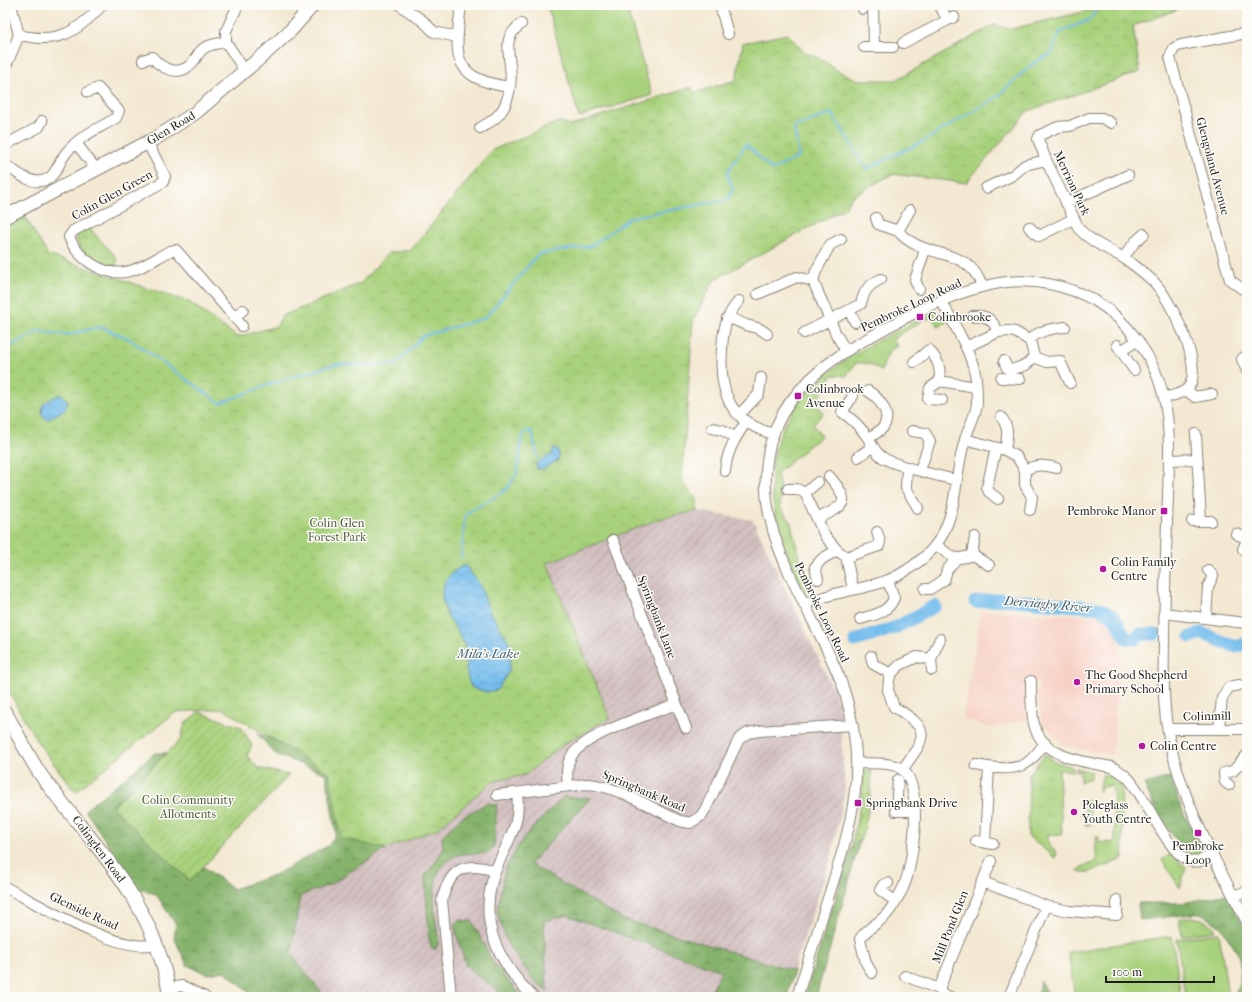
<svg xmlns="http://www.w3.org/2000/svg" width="1252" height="1002" font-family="'IM FELL French Canon',serif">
  <defs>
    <pattern id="industrial-furrows" width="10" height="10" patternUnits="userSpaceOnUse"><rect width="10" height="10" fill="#d2bfbf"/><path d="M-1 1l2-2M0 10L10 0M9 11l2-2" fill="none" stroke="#b4a4a4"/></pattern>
    <pattern id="grass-tufts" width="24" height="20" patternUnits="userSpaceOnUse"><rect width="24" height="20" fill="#a8d17c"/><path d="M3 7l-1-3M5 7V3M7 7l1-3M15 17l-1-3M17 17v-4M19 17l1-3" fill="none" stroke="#90b36b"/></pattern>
    <pattern id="forest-crowns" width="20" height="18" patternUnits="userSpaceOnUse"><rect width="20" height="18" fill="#86b36c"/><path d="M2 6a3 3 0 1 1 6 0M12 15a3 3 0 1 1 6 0" fill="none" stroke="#6d9158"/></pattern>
    <pattern id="park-crowns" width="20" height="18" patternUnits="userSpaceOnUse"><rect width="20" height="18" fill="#a8d17c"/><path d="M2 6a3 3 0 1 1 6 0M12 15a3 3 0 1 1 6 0" fill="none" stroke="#90b36b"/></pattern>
    <pattern id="garden-furrows" width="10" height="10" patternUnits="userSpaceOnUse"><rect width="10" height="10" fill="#a8d17c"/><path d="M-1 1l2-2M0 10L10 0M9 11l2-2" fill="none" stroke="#90b36b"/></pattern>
    <pattern id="water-waves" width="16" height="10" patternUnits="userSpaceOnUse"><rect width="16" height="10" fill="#75bded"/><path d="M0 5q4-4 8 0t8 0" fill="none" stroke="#65a2cb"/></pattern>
  </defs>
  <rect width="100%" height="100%" fill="#fdfcf7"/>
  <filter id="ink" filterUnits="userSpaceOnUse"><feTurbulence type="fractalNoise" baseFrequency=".025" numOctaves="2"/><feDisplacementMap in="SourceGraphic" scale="8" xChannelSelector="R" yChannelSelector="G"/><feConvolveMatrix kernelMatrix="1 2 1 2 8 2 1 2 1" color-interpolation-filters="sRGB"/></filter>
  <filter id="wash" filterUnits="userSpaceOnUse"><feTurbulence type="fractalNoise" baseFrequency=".012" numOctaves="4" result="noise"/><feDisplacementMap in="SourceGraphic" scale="16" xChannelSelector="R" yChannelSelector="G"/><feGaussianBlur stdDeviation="0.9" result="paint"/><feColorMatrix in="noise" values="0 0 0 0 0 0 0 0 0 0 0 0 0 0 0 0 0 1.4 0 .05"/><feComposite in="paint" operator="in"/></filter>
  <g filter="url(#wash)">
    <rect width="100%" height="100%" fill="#f3e8d1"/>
    <path fill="#f7d1c6" d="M981 611 1102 616 1115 628 1121 646 1112 755 1064 746 1042 722 1037 694 1039 683 1026 681 1027 719 991 728 963 718Z"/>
    <path fill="url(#industrial-furrows)" d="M697 511 753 520 839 702 845 790 831 858 784 997H325L291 954 300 896 331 884 386 849 437 829 492 782 525 775 567 742 610 718 547 563 662 518Z"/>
    <path fill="url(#grass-tufts)" stroke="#62764c" d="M936 312 943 315 947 321 939 327 932 318 923 320 893 339 897 346 889 351 881 371C873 365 867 362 856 363L846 376 833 375 824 386 817 405 824 412 813 425 821 436 777 473 781 496 780 507 790 520 802 568 815 593 808 594C795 581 785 549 780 531 749 434 806 377 887 336 903 328 919 318 936 312Z
      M1045 754 1056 762 1073 767V771L1059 770 1062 834 1048 835 1049 846 1057 853 1055 858 1028 836 1029 774Z
      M1076 768 1092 772 1090 778 1080 782V771L1076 772Z
      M871 770C873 784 867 826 861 838 858 842 854 846 851 850L862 795 864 774 866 771Z
      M1103 774 1121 781 1123 859 1090 872H1078L1081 867 1094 863 1096 859V837H1099V843L1115 842 1113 786 1100 787V792H1098Z
      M1084 800H1089L1090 825H1085Z
      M1196 838 1201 848C1199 860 1187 854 1181 848Z
      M1170 854 1186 867 1180 888 1162 860Z"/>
    <path fill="url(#forest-crowns)" stroke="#516844" d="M258 734 320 755 361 838 386 849 331 884 300 896 291 954 325 997H254L225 971 207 974 187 965 174 937 176 925 156 894 138 889 85 810 155 753H166L112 806 190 881 204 867 233 889 275 875 329 845 336 834 326 774 275 754Z
      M1170 777 1183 812 1196 836 1181 847 1160 818 1144 784Z
      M563 797 590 798 530 864 622 919 794 971 787 997H708L721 971 567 915 544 921 547 991 535 982 508 945 497 912 505 868 524 837Z
      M487 803 497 805 494 846 489 853C480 854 472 853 464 854 423 859 435 915 439 942L436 949H432L429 939 425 877 443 850 442 836 459 819Z
      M861 838 816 997H804L851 850Z
      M1227 894 1247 933V997H1234L1239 983 1240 957 1221 927 1201 913 1140 920 1138 903H1183Z
      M459 920 472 921 494 964 522 997H505L466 966 454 926Z
      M1040 981 1049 997H1037Z"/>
    <path fill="url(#park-crowns)" stroke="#62764c" d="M1098 5H1189L1133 26 1140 72 1028 111 966 183 892 174 851 197 845 208 714 280 693 320 682 481 697 499V511L662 518 547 563 610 718 567 742 525 775 492 782 437 829 386 849 341 838 329 773 223 709 176 712 75 792 36 740 5 685V223L23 213 48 255 189 302 237 337 277 326 282 316 361 283 388 253 411 250 492 150 561 121 569 126 692 87 693 93 736 80 743 43 788 34 804 52 821 59 838 71 858 80H896L994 25 1011 29 1095 9Z
      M90 228C98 240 109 247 117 259L116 266C100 265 79 254 76 237L82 231Z
      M1192 917 1202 919 1214 927 1215 931 1182 936 1179 919Z"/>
    <path fill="url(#garden-furrows)" stroke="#62764c" d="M199 712 241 727 252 745 247 756 258 768 289 775 190 881 112 807 181 739 185 723Z"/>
    <path fill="#a8d17c" stroke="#62764c" d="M547 5H626L652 95 579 117Z
      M1219 933 1228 996 1185 997 1177 939Z
      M1172 936 1181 997H1075L1068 952Z"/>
    <path fill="url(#water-waves)" stroke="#486c84" d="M60 394 68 401 65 409 47 420 42 414 43 404Z
      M553 449H557L559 454 558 460 543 469H537L536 464 552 454Z
      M465 565 480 585 489 610 509 642 511 653 509 671 497 690 487 692 472 688C462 669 469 662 464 644 460 631 447 620 444 606 438 586 447 573 465 565Z"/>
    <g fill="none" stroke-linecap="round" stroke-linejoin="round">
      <path stroke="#75bded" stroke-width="2" d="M5 350 37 331 66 335 100 327 128 338 220 403 273 383 336 364 395 365 423 336 485 318 538 254 591 246 631 217 727 200 733 189 727 173 746 144 772 170 799 157 794 127 832 113 866 169 922 142 997 97 1032 64 1051 54 1060 32 1089 20 1100 5
        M461 558 465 517 470 511 506 490 517 473 522 437 526 431H532L537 457 540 461"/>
      <path stroke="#75bded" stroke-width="13" d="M975 602 1004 599 1099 608 1114 617 1126 638 1135 639 1140 634H1155
        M1191 637 1201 633 1236 647 1247 643
        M855 641 897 627 935 606"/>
    </g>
  </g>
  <g filter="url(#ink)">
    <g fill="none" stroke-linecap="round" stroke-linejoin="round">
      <defs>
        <path id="minor" d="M11 5 19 35
          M238 5 226 31V42L245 71
          M461 5C455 55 450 78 509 87
          M720 5 728 34
          M862 5 863 9
          M873 5 874 46
          M939 5 948 20
          M401 6 423 21 434 32 457 37
          M1247 33 1181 45 1174 48 1170 57 1230 280 1241 288 1247 290
          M19 35C58 44 76 33 102 5
          M903 43 954 17
          M864 47H893
          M143 60 152 57C161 68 177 77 190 65 196 60 198 52 204 48 211 44 218 43 226 42
          M5 68 19 35
          M1111 123 1102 118H1089L1070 126 1058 127 1040 135 1038 139 1046 160 1079 229C1091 242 1106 248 1122 257 1132 263 1144 273 1153 281 1170 298 1207 369 1187 389 1182 394 1171 396 1164 398
          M480 128C487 124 495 120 500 113 510 101 512 80 510 65 508 47 504 37 521 24
          M147 142 165 176 163 182 73 231 69 237C77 258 103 276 125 272 140 270 156 258 170 251L176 250 242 326
          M76 143 96 169
          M5 145 39 127 42 121
          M5 165C16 171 27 183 41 181 55 180 58 163 66 153 83 133 95 131 116 118L119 111 98 88 88 92
          M986 188 1013 175 1025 165 1046 160
          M1066 203 1128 175
          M876 218 878 224 898 231 910 210
          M1029 227 1039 236 1073 219
          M898 231C925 262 969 244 982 287
          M1123 258 1135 242 1144 234
          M813 281 836 334 846 351
          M919 289 915 280 925 250
          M758 294 797 277 813 281 816 271 830 245 841 239
          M739 301C726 315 723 330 722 349 719 391 728 421 773 434
          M849 310 855 322
          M973 316C986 314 993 320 998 332
          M234 317 243 310
          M727 318C735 319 740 323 746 325 755 328 760 327 767 334
          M804 333 861 304C864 290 869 285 881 279
          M1029 340C1039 330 1051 329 1065 327
          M1117 345 1134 370
          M966 347 998 332 1009 331 1015 332 1029 340 1031 344 1034 357 1026 365 1011 370 1007 368 1004 361
          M1121 351 1138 340
          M1247 355 1242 359 1247 371
          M1034 357 1047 362 1060 361 1070 383
          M914 362 929 350C939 361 940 367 940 381L930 388 928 399 942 400
          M1001 378 1020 379
          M940 381 976 387
          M1186 390 1195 397 1212 394
          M868 391C878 397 892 413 884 426 881 431 873 435 869 438
          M853 396 842 412C852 419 861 427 868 438 872 445 875 452 882 457 894 466 939 476 956 480
          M739 415 759 394 761 378
          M1001 417C1010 428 1007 437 1005 450
          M712 428 722 430 735 437
          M912 431 925 433 930 441 920 470
          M1196 434 1201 521
          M965 439 1005 450 1017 457 1025 470V485L1032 497 1030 510
          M996 448 987 487 989 492 998 499
          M858 457 872 447
          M1169 460 1196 459
          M907 467 906 488 918 508
          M1025 470C1036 464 1044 465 1056 468
          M725 471C727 451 735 438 746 422
          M788 489H797L805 493 825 536 837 550 846 557 853 589
          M805 493 818 482
          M817 519C846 505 852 503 829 476
          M1192 521H1211
          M1236 534 1247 538
          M613 540 686 728
          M936 544C950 556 953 562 972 555L989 565
          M1243 549 1247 540
          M972 555 975 537
          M846 557 879 546 880 542 877 532
          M818 579 815 567 822 559 837 550
          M925 589H930L944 580 947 570 956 559
          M804 605C836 588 877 591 907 570 921 561 937 547 944 531 958 503 955 470 965 440 968 428 976 416 977 403 977 394 977 382 975 373 969 347 954 325 942 302
          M1164 613 1245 623
          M1206 617 1208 587 1213 576 1208 570
          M860 619C874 615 888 613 894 598L888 581
          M871 656 873 664 891 674
          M932 670 931 659 940 639
          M1031 681C1031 696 1031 710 1034 724 1042 758 1084 762 1112 767 1118 770 1123 773 1128 778 1145 795 1168 855 1190 861 1198 864 1207 858 1213 854
          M1219 728 1222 698 1229 687 1239 685
          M1168 729H1247
          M857 763C870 764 890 761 902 769 924 786 914 870 901 892 896 900 891 911 884 917 875 926 867 928 860 939L866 963 872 973
          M976 765C991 768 1016 772 1028 762 1035 757 1040 749 1045 743
          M902 770C926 737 933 730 894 707L888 690 889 680 891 674 900 665 917 657 931 659
          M898 780 896 811H914
          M1229 785 1225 782 1224 773 1233 771 1247 755
          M568 786C567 777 566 767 570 759 580 735 651 714 676 704
          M517 793C521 823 510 836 499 862 475 915 494 958 533 997
          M497 795 587 784C615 785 653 809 680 821L690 823 701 816 706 808 739 739 748 733 759 731 853 725
          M976 841 993 844
          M985 842 989 767
          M983 882 1046 906 1069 911 1117 915V900
          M888 883 883 885 880 890 895 901
          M5 887C38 904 120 955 155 944
          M1234 896 1247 891
          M905 976 939 989
          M168 988 182 986 205 997
          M451 997 442 900C450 869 464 861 495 871
          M797 997C808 963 818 929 829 895 845 845 861 796 855 743 853 724 849 705 843 687 814 606 746 532 771 441 783 398 819 367 856 345 902 319 953 289 1007 282 1036 279 1068 286 1094 300 1129 321 1155 358 1164 398 1171 429 1169 464 1168 496 1166 542 1165 589 1164 635 1164 665 1162 696 1167 726 1178 796 1215 860 1247 922
          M950 997 943 994 939 989 991 861
          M1009 997 1046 906"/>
        <path id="major" d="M5 217 156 138 195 113 267 52 291 30 313 5
          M5 712C18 734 28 757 43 778 97 850 155 902 170 997"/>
      </defs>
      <use href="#minor" stroke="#888276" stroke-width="12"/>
      <use href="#major" stroke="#888276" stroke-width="15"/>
      <use href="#minor" stroke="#fff" stroke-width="10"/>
      <use href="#major" stroke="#fff" stroke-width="13"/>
    </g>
  </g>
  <g fill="#b5179e" stroke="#fdfcf7" stroke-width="1.5">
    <rect x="916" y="313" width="8" height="8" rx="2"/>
    <rect x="794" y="392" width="8" height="8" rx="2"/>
    <rect x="1160" y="507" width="8" height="8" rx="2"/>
    <circle cx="1103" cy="569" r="4"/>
    <circle cx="1077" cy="682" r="4"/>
    <circle cx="1142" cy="746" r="4"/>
    <rect x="854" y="799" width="8" height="8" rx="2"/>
    <circle cx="1074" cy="812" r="4"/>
    <rect x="1194" y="829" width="8" height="8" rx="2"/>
  </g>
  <g text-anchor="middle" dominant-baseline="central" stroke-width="3" stroke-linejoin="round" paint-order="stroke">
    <g font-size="12" fill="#1c1c1c" stroke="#fdfcf7">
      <text transform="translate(171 128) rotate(-31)">Glen Road</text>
      <text transform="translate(1213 166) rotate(75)">Glengoland Avenue</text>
      <text transform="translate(1072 183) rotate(65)">Merrion Park</text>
      <text transform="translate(112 195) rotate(-29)">Colin Glen Green</text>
      <text transform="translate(911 305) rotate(-25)">Pembroke Loop Road</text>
      <text transform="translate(822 612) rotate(64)">Pembroke Loop Road</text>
      <text transform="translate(657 617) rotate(69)">Springbank Lane</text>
      <text transform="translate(1207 716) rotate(-1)">Colinmill</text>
      <text transform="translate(644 791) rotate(23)">Springbank Road</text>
      <text transform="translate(99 849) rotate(53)">Colinglen Road</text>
      <text transform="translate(84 911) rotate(25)">Glenside Road</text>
      <text transform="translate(950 927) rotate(-68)">Mill Pond Glen</text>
    </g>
    <g font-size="12" fill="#1c1c1c" stroke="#fdfcf7" text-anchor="start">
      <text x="928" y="317">Colinbrooke</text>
      <text x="806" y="389">Colinbrook<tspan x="806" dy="14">Avenue</tspan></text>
      <text x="1156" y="511" text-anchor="end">Pembroke Manor</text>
      <text x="1111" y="562">Colin Family<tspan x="1111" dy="14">Centre</tspan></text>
      <text x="1085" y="675">The Good Shepherd<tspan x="1085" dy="14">Primary School</tspan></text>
      <text x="1150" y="746">Colin Centre</text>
      <text x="866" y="803">Springbank Drive</text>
      <text x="1082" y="805">Poleglass<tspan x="1082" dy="14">Youth Centre</tspan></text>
      <text x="1198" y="846" text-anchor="middle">Pembroke<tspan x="1198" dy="14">Loop</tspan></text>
    </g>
    <g font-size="12" fill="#4d5b3e" stroke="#fdfcf7">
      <text x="337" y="523">Colin Glen<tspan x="337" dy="14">Forest Park</tspan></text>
      <text x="188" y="800">Colin Community<tspan x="188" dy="14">Allotments</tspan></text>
    </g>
    <g font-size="13" font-style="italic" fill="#405c70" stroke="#fdfcf7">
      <text transform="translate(1048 604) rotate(5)">Derriaghy River</text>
      <text x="488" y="653">Mila's Lake</text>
    </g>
  </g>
  <rect width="1252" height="1002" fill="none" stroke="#fdfcf7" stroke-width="20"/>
  <path d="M1106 976v6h108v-6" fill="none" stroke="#1c1c1c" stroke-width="2"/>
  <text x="1112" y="976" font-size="12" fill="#1c1c1c" stroke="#fdfcf7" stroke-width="3" paint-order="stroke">100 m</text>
</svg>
